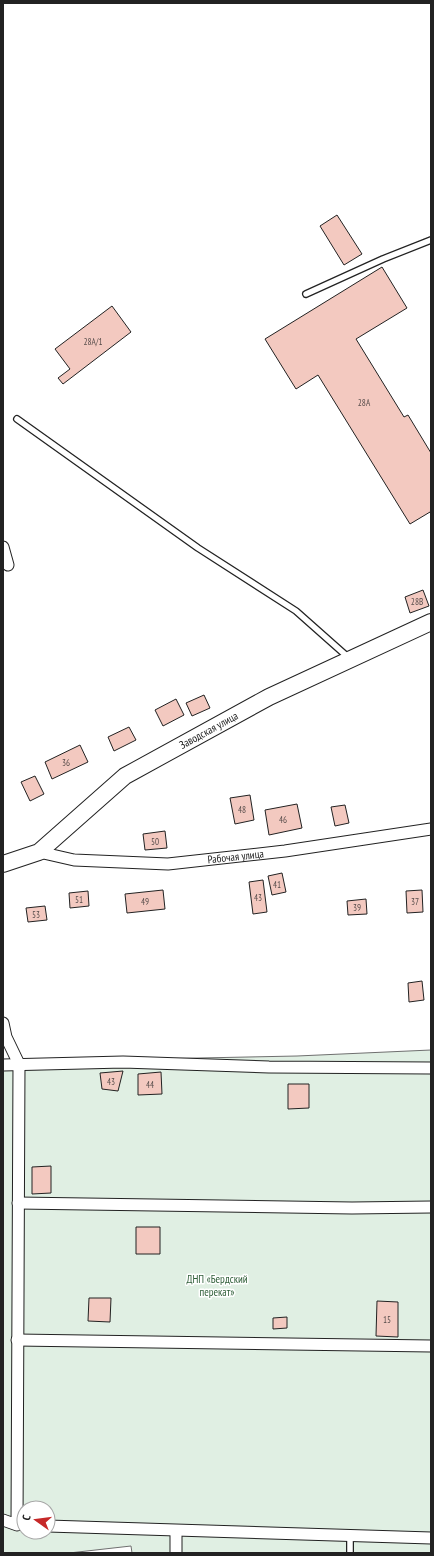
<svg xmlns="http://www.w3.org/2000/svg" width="434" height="1556" font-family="'PT Sans Narrow',sans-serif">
  <rect width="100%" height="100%" fill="#fff"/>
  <path fill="#e0efe3" stroke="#6f6f6f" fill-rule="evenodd" d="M431 1050V1553H132L131 1546 69 1553H3V1062L297 1056ZM24 1508H48V1532H24Z"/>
  <path fill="#f3c9c0" stroke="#222" d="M337 215 362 254 344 265 320 226Z
    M382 267 407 308 356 339 404 417 408 415 431 453V515L430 512 410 524 318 375 296 389 265 339Z
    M112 306 131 332 63 384 58 378 70 369 55 349Z
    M423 590 429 606 410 613 405 597Z
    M204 695 210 708 192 716 186 703Z
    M176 699 184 715 163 726 155 710Z
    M129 727 136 740 114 751 108 737Z
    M80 745 88 762 52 779 45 762Z
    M35 776 44 794 30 801 21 782Z
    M250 795 254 820 235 824 230 798Z
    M297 804 302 828 269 835 265 810Z
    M345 805 349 823 335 826 331 807Z
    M165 831 167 848 145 850 143 834Z
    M282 873 286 892 272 895 268 876Z
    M263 880 267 912 253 914 249 882Z
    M163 890 165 909 127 913 125 894Z
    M422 890 423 912 407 913 406 891Z
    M88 891 89 906 70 908 69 893Z
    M366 899 367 914 348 915 347 901Z
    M45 906 47 920 28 922 26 908Z
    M422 981 424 1000 409 1002 408 983Z
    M123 1071 118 1091 102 1089 100 1073Z
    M161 1072 162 1094 138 1095V1074Z
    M288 1084H309V1108L288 1109Z
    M51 1166V1193L32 1194V1167Z
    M136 1227H160V1254H136Z
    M89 1298H111L110 1322 88 1321Z
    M377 1301 398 1302V1337L376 1336Z
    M287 1317V1328L273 1329V1318Z"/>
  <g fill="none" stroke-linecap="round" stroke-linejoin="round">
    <defs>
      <path id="lane" d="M306 294 383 259 431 240
        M17 419 198 548 296 611 349 658
        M350 1553V1536"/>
      <g id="street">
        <path d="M3 547 8 565"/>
        <path id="s1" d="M39 852 74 860 168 864 285 851 431 829"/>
        <path d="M3 1023 6 1037 19 1064 17 1525 3 1520"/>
        <path d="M3 1065 123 1062 269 1067 431 1068"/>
        <path d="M18 1203 352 1208 431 1207"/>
        <path d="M17 1340 431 1346"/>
        <path d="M48 1526 431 1538"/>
        <path d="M176 1553V1531"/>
      </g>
      <g id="secondary">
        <path id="s2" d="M3 864 39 852 125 776 269 697 431 622"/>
      </g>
    </defs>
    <use href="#lane" stroke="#222" stroke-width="8"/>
    <use href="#street" stroke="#222" stroke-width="13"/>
    <use href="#secondary" stroke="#222" stroke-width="18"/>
    <use href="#lane" stroke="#fff" stroke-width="5.5"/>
    <use href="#street" stroke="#fff" stroke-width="11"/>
    <use href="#secondary" stroke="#fff" stroke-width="16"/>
  </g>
  <g text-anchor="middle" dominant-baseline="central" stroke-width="3" stroke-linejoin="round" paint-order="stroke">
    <g font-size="9" fill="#564c4a">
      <text x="93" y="341">28А/1</text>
      <text x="364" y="402">28А</text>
      <text x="417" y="601">28В</text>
      <text x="66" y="762">36</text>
      <text x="242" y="809">48</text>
      <text x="283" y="819">46</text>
      <text x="155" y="841">50</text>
      <text x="277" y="884">41</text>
      <text x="258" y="897">43</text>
      <text x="79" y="899">51</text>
      <text x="145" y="901">49</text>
      <text x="415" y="901">37</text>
      <text x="357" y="907">39</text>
      <text x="36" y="914">53</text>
      <text x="111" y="1081">43</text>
      <text x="150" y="1084">44</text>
      <text x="387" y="1319">15</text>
    </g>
    <g font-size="11" fill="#222" stroke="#fff">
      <text stroke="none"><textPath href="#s2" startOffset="248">Заводская улица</textPath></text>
      <text stroke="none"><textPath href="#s1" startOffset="198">Рабочая улица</textPath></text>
    </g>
    <g font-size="11" fill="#2f5e38" stroke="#fff">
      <text x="217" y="1279">ДНП «Бердский<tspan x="217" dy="13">перекат»</tspan></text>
    </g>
  </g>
  <rect width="434" height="1556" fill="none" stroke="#222222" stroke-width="8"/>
  <g transform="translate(36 1520) rotate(284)"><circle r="19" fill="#ffffff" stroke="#a7a7a7"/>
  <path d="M0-3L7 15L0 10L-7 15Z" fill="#c62828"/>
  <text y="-6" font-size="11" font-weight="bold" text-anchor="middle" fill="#222222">С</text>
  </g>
</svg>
